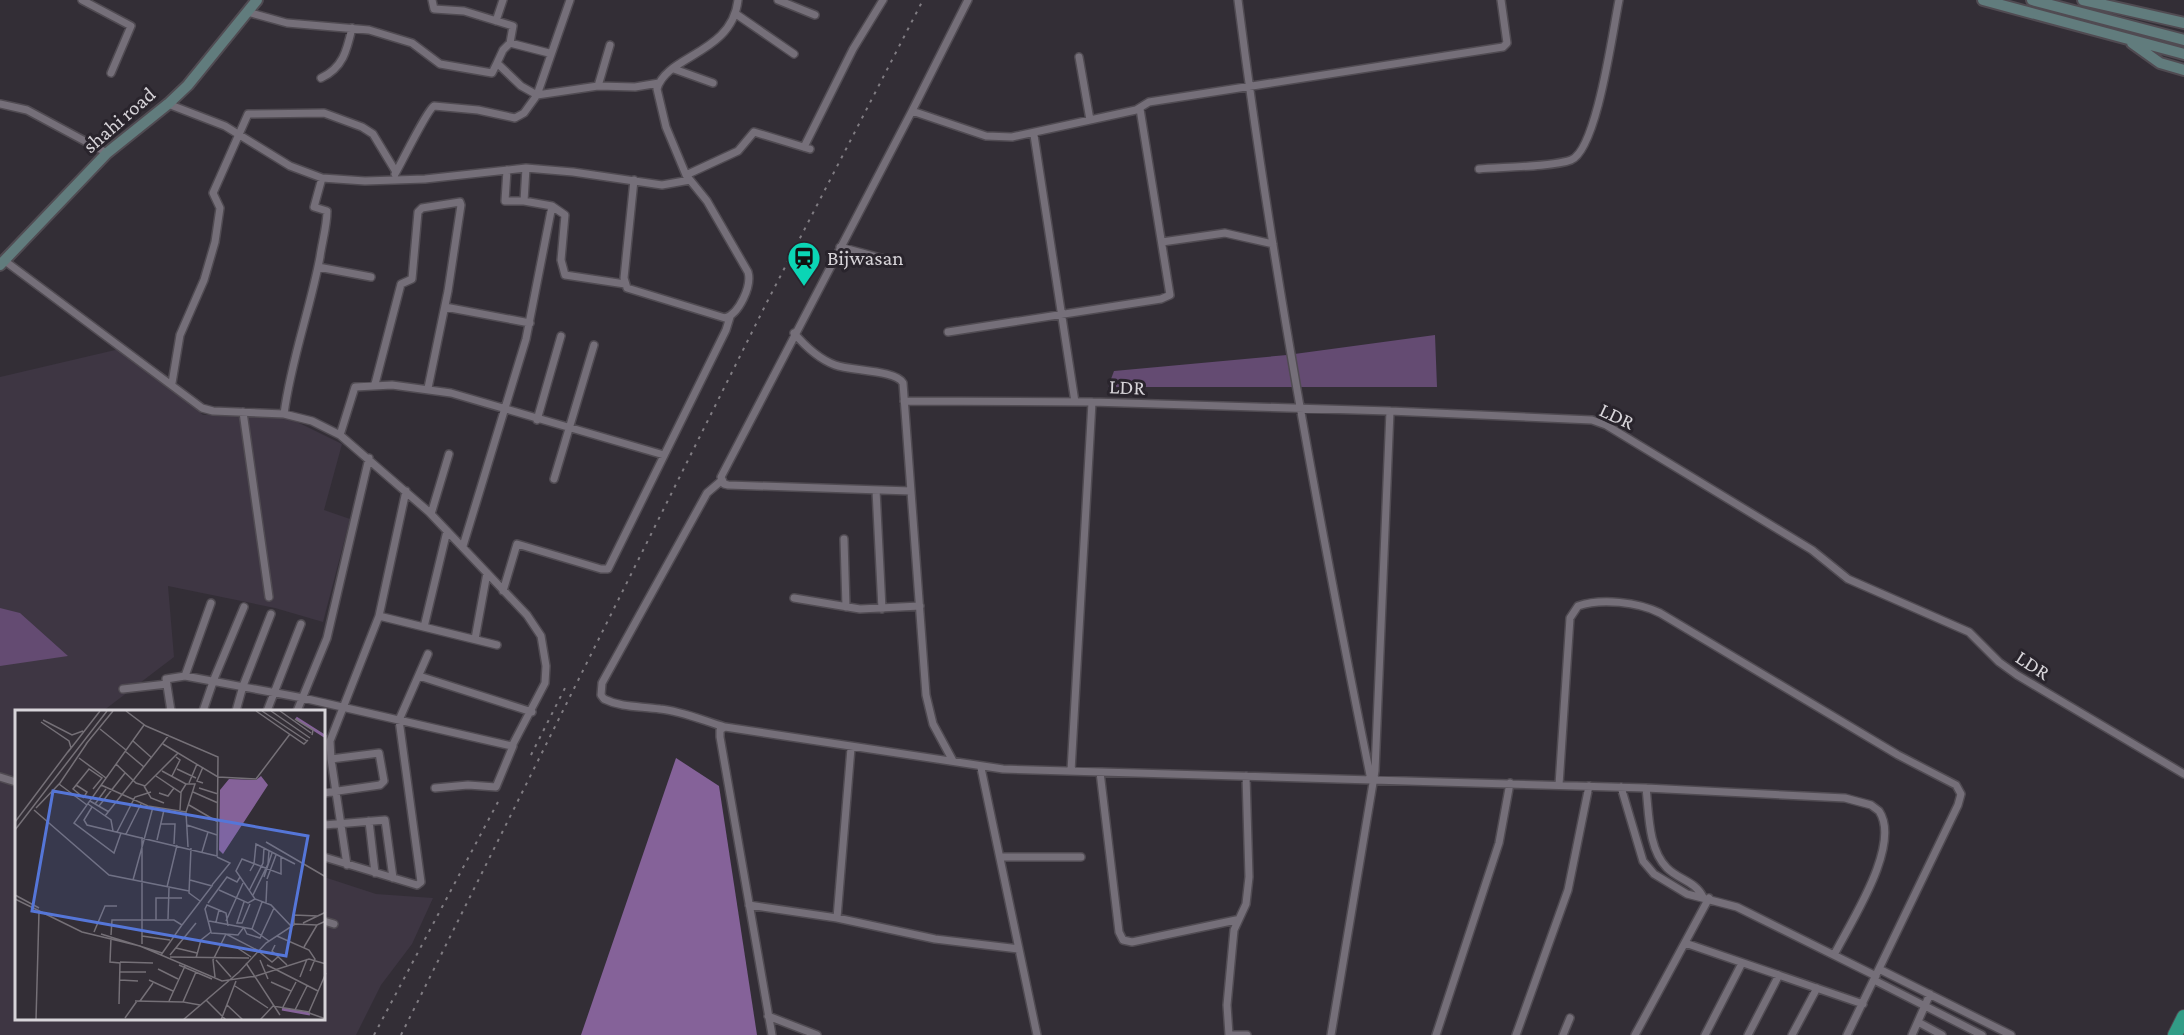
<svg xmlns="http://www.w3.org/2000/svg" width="2184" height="1035" font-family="'Crimson Pro',serif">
  <rect width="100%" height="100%" fill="#332e36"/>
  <path fill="#3e3643" d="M128 347 203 415 241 414 291 419 342 444 324 510 350 519 323 622 275 608 168 586 174 657 103 711H16V1018H324V877L376 894 433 898 412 944 381 985 356 1035H0V377Z"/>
  <path fill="#644b72" d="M1435 335 1437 387H1108L1114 371 1287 355Z
    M0 608 20 613 68 656 0 666Z"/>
  <path fill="#856299" d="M676 758 719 786 757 1035H581Z"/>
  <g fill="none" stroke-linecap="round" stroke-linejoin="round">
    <defs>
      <path id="street" d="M82 0 131 26 111 73
        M432 0 434 9 464 11 513 26 510 43
        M778 0 815 15
        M968 0 912 111 986 136 1012 137 1136 110 1149 102 1503 47 1507 43 1501 0
        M1238 0C1271 262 1319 522 1371 780
        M247 12 287 23 369 30 412 43 440 64 492 73 497 63 521 86 537 95 598 86 635 87 659 83
        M736 14 794 54
        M496 21 503 0
        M1079 57 1090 120
        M497 63 503 50 510 43 549 53
        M674 69 713 83
        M321 78C343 68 347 50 352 28
        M598 86 610 45
        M0 104 27 110 107 153
        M168 104 225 126 290 166 322 178 365 181 425 179 526 168 573 172 662 185 690 180
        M1034 135 1075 402
        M804 147 853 49 883 0
        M526 168 524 201 552 206 565 215 561 260 565 275 625 284
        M1479 169C1501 167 1552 167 1571 160 1597 150 1613 29 1619 0
        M507 170 505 201H524
        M395 174C402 162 427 110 434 106L478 110 515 118 524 113 537 95 570 0
        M686 175 738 151 754 132 810 149
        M634 180 624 278 627 288 725 318C739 314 752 286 748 272L707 201 686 175 666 127 657 89C666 55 732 54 738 0
        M1162 242 1225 233 1273 244
        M840 247 899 263
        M5 261 202 408 213 411 284 414 312 421 340 435 429 512 527 615 541 636 546 666 545 683 512 746 303 698 185 676 166 679 171 711
        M318 267 371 277
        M445 307 530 323
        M948 332 1161 299 1170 295 1140 109
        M794 333C805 346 819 359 835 365 851 371 896 370 903 383L926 695 933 724 953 761
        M172 383 180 335 204 280 215 242 220 208 213 193 248 114 324 113 362 127 373 134 396 172
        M375 384 401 284 412 279 418 212 422 208 460 202 461 205 448 291 428 388
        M904 401 1092 402 1390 411 1592 420 1606 425 1812 550 1848 579 1969 632 1999 662 2017 675 2184 774
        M243 412 269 597
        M284 414C291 360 310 310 320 257 322 242 327 226 327 211L314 207 322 178
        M537 420 561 336
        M340 435 355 387 392 385 451 393 664 455
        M554 479 594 345
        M721 481 707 493 602 683 601 695 604 699C622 708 641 706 660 709 682 711 704 721 725 727
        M876 490 882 609
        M911 491 728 485 724 484 721 477 912 111
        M431 514 449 454
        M844 539 846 607
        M463 546 526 339 552 206
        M503 591 517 544 601 569H608L726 330 730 317
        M794 598 860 609 920 606
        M379 616 497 645
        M424 627 447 531
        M475 639 487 573
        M185 676 211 603
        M419 676 532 712
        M123 689 167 684
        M203 711 214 679 244 607
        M236 711 243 686 271 614
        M267 711 301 624
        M297 711 327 638 369 458
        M981 768 1037 1035
        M1071 771 1092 402
        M1100 772 1119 932 1123 940 1132 942 1236 920
        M0 777 16 782
        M1559 785 1570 618 1578 606C1601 598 1638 602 1660 613L1898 755 1956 785 1961 794 1958 805 1847 1035
        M1621 787 1643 861 1654 874 1687 894 1737 907 1876 976
        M435 788 468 785 496 787 513 746
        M1646 788C1649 813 1648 849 1667 868 1679 880 1695 881 1703 897
        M324 793 380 785 384 781 379 753 331 759
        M369 821 375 873
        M324 825 385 820 393 878
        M324 857 417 885 421 882 399 720 428 654
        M1000 857H1081
        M347 865 331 759 330 741 379 616 406 491
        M749 905 837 918 935 939 1019 949
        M837 918 851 748
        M324 921 334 924
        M1685 943 1863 1004
        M1879 969 2011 1035
        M1874 980 1982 1035
        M768 1016 817 1035
        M1918 1022 1942 1035
        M772 1035 720 737V730L725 727 1003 769 1646 788 1845 798 1871 805 1879 811C1902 845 1850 923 1834 955
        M1229 1035 1227 1005 1234 930 1246 904 1249 877 1246 776
        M1231 1035H1247
        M1331 1035 1375 771 1390 411
        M1436 1035 1499 843 1510 783
        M1516 1035 1568 890 1589 786
        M1563 1035 1570 1018
        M1635 1035 1709 898
        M1705 1035 1742 963
        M1748 1035 1779 975
        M1792 1035 1817 988
        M1912 1035 1930 994"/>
      <path id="secondary" d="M1983 0 2184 54
        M2032 0 2184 40
        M2083 0 2184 23
        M2132 43 2160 63 2184 70
        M0 265 107 153 168 104 188 85 257 0"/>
      <path id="highway" d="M2175 1035 2184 1017"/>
    </defs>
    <use href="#street" stroke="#504b52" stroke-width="10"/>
    <use href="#secondary" stroke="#504b52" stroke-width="14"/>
    <use href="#highway" stroke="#504b52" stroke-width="16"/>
    <use href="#street" stroke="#756f79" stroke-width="7"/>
    <use href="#secondary" stroke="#617c7d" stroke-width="10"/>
    <use href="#highway" stroke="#329c86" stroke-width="14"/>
    <path stroke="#817d83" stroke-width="2" stroke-dasharray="3 6" stroke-linecap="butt" d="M531 755 565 688
      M374 1035 499 800
      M401 1035 767 302 923 0"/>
  </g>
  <defs>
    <symbol id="station-pin" viewBox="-11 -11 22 30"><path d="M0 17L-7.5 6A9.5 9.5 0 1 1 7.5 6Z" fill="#0bd5b5" stroke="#29242c"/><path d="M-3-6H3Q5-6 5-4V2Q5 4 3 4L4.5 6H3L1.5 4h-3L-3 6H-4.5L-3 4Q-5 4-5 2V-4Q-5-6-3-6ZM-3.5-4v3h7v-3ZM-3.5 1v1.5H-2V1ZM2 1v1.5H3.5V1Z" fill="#111"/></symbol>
  </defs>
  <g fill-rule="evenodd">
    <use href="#station-pin" x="785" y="239" width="38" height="52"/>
  </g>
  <g text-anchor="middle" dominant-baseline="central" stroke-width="6" stroke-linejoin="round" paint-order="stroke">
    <g font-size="21" fill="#d7d4d9" stroke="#29242c">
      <text transform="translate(119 120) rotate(-41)">shahi road</text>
      <text transform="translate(1127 387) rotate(2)">LDR</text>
      <text transform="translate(1617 416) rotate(25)">LDR</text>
      <text transform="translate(2033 665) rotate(33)">LDR</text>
    </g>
    <g font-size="21" fill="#d7d4d9" stroke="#29242c" text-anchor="start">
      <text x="827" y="258">Bijwasan</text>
    </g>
  </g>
  <g transform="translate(15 710)">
    <rect width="310" height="310" fill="#332e36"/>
    <path d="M246 66 253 75 208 144 204 140 205 80 214 69 241 70Z" fill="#856299"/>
    <path fill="none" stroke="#856299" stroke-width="3" d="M281 8 311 27M267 299 295 304"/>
    <path fill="none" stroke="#757077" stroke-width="1.5" d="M241 1 289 34 293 30M247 1 292 31M256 1 295 28M265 1 296 23M280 9 298 20 297 25M28 10 57 25 68 21M26 12 54 31 56 38M85 19 111 40M118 31 137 48M71 34 98 1M148 34 203 67 241 69 275 24M110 41 129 57M53 42 85 1M64 48 91 68M101 54 121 73 130 76 163 43M188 57 182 71 188 73M162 59 181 68M147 61 171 74M141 66 166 83 165 100M157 66 165 50 161 47M174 73 182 54M44 74 72 95M61 75 72 82 69 87M86 75 133 96 171 102M129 76 136 88 149 93M184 78 203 84M166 82 171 74H180L171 102 173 137M178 82 203 93M144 83 153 86 159 78M69 88 58 79 74 59 87 68 78 79M75 91 94 102M73 94 96 110 98 121M80 94 91 79M174 95 203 112M84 96 110 63M77 97 69 110 72 115 202 146 203 47 131 16 111 1M21 98 45 73 72 33M19 100 94 165 174 181M90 106 154 25M0 112 55 39M146 114H160L159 134M172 115 202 125M0 120 92 1M102 122 120 87 136 82M106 123 99 143 59 113 129 15M111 124 126 94M142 130 149 100M251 132 311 167M176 138 174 183 185 191M187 142 193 122M266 147V164L227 149 221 161 240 189 256 195 276 216M235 161 239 154 241 134 280 154M249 167 257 143M252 169 261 145M118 170 138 97M197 175 215 153 202 147M152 177 162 135M204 180 233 193 240 189M234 181 248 153 249 138M0 185 24 198M238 185 253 154 254 141M0 189 67 222 125 236 207 271 241 266 294 249 311 254M229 192 222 213H227L235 194M193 193 212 167 222 172 225 167M251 193 252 171M204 200 211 203 213 216M153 209 154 178M141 210V188H167M194 211 237 219 254 231M211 211 228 173M288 213 311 202M279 214V205L303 206M167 215 197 176 175 170M229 218 232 224 245 228 259 198M237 219 247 192M79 222 90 196H102M196 223 211 224 242 240M86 224 147 243M96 225 97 210H159L167 215 146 245M127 226 155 230M262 226 294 240 300 249 295 261M96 228 95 252 105 253 104 294M127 234V127M260 235 257 241 272 255M221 237 236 247M289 237 302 215M161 238 182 243M242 240 257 252 264 246M155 245 181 213M155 247 234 248M181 248 186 230 196 222 190 199 192 195 204 200 201 212M201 250 216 267M245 250 253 269M105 252 138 253M231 253 265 305M164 255 197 269M252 255 303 281M143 259 163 269M105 262H131M181 262 168 292 185 295M200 267 198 250 211 224 223 225 229 217M285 267 292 249M105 270 123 271M134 270 158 281M256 272 276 281M220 276 253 298M191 290 211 310M120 291 168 292M125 291 138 273M154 291 170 256M212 295 228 310M268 297 281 272M280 300 292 276M294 303 311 309M110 308 122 291M21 310 24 202M168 310 224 262 251 233 280 214 302 215 311 211M206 310 221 271M245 310 258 296 294 302 311 263"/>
    <path fill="#5576d8" fill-opacity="0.15" stroke="#5576d8" stroke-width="3" d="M38 81 293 126 271 246 17 201Z"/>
    <rect width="310" height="310" fill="none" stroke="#d7d4d9" stroke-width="3"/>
  </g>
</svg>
